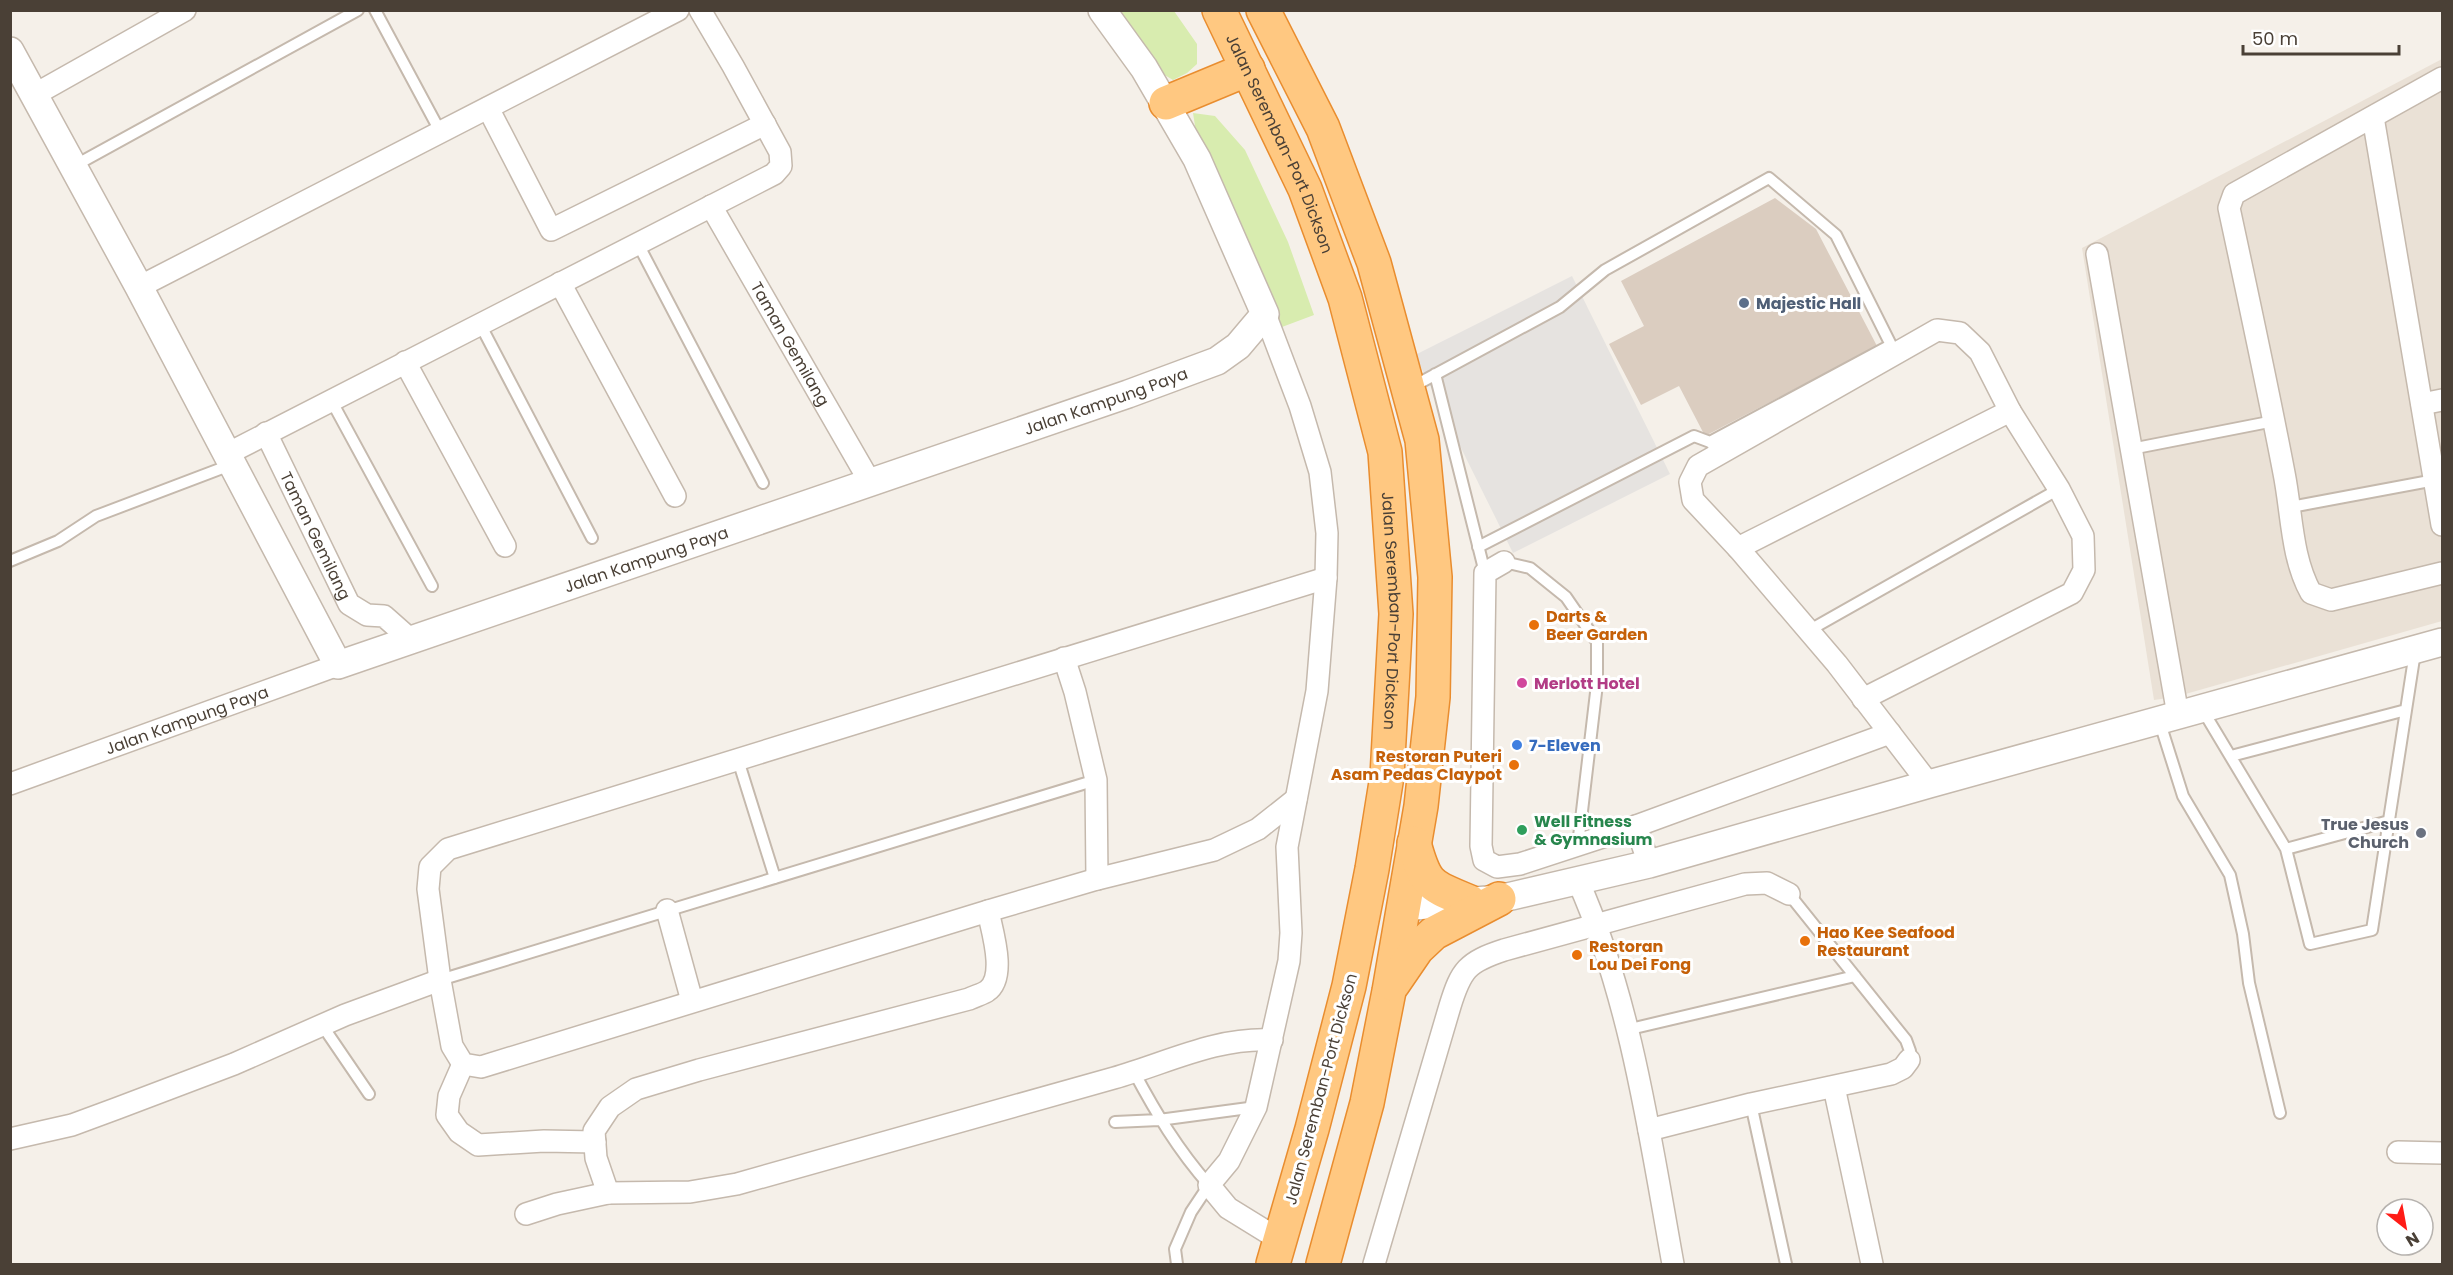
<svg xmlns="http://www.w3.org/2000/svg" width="2453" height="1275" font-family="Poppins,sans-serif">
  <rect width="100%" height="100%" fill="#f5f0e9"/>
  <path fill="#eae1d6" d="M2442 59V621L2175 697 2154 700 2082 248Z"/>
  <path fill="#d8ecaf" d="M1112 11H1174L1197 44V64L1187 73 1173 80 1153 68Z
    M1193 113 1215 116 1245 150 1288 242 1314 315 1282 327 1198 145Z"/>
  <path fill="#e6e3e0" d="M1572 276 1670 474 1513 553 1415 355Z"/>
  <path fill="#dbcdc0" d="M1775 198 1816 229 1877 346 1705 436 1679 386 1641 405 1609 344 1644 326 1621 281Z"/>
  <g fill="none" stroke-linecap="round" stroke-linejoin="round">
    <defs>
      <path id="service" d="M375 10 441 133
        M74 166 358 10
        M638 244 763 483
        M480 324 592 538
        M1435 374 1485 573
        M1412 387 1560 307 1605 270 1769 178 1836 235 1891 345 1710 442
        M331 400 432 586
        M2131 449 2274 421
        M2291 507 2435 480
        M1478 547 1694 436 1710 442 1715 447
        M10 561 58 541 96 516 233 464
        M1504 562 1530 568 1566 597 1597 642V684L1578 845
        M1808 631 2059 489
        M2202 709 2286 849 2310 944 2372 930 2415 652
        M2159 720 2183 796 2230 875 2243 934 2249 983 2280 1113
        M2231 756 2406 710
        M738 760 775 878
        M2286 849 2389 821
        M1789 894 1906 1040 1910 1051 1909 1060
        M440 980 1096 780
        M322 1025 369 1094
        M1626 1030 1855 976
        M1134 1072C1156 1113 1178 1150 1209 1185L1191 1212 1175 1249 1177 1264
        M1751 1104 1786 1264
        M1115 1122 1159 1120 1256 1107"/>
      <g id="minor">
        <path d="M2442 78 2234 194 2229 208C2248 296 2267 384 2284 473 2292 513 2291 557 2311 593L2331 600 2442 573"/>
        <path d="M34 95 185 10"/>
        <path d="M488 108 551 230 765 124"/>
        <path d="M2373 117 2442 525"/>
        <path id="s1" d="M711 206 870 482"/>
        <path d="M2097 254 2178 715"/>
        <path d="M560 283 675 496"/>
        <path d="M139 287 678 10"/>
        <path d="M1265 314 1300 406 1320 472 1327 533 1326 578 1317 691 1287 847 1291 933 1289 961 1256 1107 1229 1161 1209 1185 1228 1208 1280 1240"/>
        <path d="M405 362 505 546"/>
        <path d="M2422 404 2442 400"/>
        <path id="s2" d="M266 433 349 604 367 615 384 616 410 639"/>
        <path d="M227 454 774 174 781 166 780 152 733 66 700 10"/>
        <path d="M1738 548 2010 411 2059 489 2083 536 2084 570 2072 593 1863 699"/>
        <path d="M1504 562 1485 573 1481 846 1484 860 1497 867 1520 864 1636 826 1890 733"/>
        <path d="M1064 658 1075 692 1096 780 1097 879"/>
        <path id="s3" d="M10 784 338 665"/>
        <path d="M1929 784 1837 664 1738 548 1693 500 1690 482 1698 466 1937 330 1960 333 1980 352 2010 411"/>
        <path d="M1296 799 1258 829 1214 850 1097 879 988 911 481 1067 463 1064 452 1046 440 980 428 889 430 867 448 849 1326 578"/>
        <path d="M1636 826 1649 864"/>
        <path d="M1578 881C1631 1000 1650 1137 1673 1264"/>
        <path d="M667 910 692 1001"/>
        <path d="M463 1064 449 1096 447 1115 459 1132 478 1145 544 1141 595 1142"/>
        <path d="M1834 1087 1872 1264"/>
        <path d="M1649 1130 1751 1104 1891 1074 1903 1068 1909 1060"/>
        <path d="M10 1139 72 1125 118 1108 234 1064 345 1015 440 980"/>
        <path d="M2398 1152 2442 1153"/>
        <path d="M608 1193 596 1158 594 1131 610 1107 636 1089 699 1070 969 999C975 996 983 994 987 991 1007 977 992 931 988 911"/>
        <path d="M526 1214 557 1204 608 1193 690 1192 737 1184C862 1148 988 1113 1114 1078 1167 1063 1216 1037 1272 1040"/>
        <path d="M1374 1264 1450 1006C1461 970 1467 962 1504 950L1745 884 1767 883 1789 894"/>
      </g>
      <g id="tertiary">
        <path id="s4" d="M10 51 139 287 338 665 1128 394 1217 361 1238 346 1265 314 1197 159 1144 68 1102 10"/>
        <path d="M1403 907 1499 899 1649 864 1929 784 2442 642"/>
      </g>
      <g id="trunk">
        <path id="s5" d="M1219 10 1305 189 1345 298 1385 452 1396 614 1387 776 1372 869 1349 986 1312 1129 1273 1264"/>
        <path d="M1263 10 1323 128 1374 263 1422 440 1435 577 1433 697 1421 806 1389 991 1367 1103 1323 1264"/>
        <path d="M1166 103 1248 69"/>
        <path d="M1414 843C1426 887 1430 885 1470 902"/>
        <path d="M1393 984 1417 949 1434 933 1499 899"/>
      </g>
    </defs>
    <use href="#service" stroke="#c5b9ad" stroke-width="14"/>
    <use href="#minor" stroke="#c5b9ad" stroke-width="24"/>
    <use href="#tertiary" stroke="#c5b9ad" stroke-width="30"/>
    <use href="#trunk" stroke="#e98d2f" stroke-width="36"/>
    <use href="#service" stroke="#fff" stroke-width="10"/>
    <use href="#minor" stroke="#fff" stroke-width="21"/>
    <use href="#tertiary" stroke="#fff" stroke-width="27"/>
    <use href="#trunk" stroke="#ffc881" stroke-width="33"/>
  </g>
  <circle fill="#5c6f8a" stroke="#fff" stroke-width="2" cx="1744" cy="303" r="6"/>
  <g fill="#e8710a" stroke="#fff" stroke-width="2">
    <circle cx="1534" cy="625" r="6"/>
    <circle cx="1514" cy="765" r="6"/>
    <circle cx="1805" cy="941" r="6"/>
    <circle cx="1577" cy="955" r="6"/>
  </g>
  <circle fill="#d1479c" stroke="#fff" stroke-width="2" cx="1522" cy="683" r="6"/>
  <circle fill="#3f7fe0" stroke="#fff" stroke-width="2" cx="1517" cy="745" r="6"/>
  <circle fill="#2e9e5b" stroke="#fff" stroke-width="2" cx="1522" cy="830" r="6"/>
  <circle fill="#6b7280" stroke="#fff" stroke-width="2" cx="2421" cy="833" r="6"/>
  <g text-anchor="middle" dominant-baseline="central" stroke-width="6" stroke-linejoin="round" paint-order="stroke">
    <g font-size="16" fill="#4a4036" stroke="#fff">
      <text stroke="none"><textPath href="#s5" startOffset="147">Jalan Seremban-Port Dickson</textPath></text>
      <text stroke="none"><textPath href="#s1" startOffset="159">Taman Gemilang</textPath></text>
      <text stroke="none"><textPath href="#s4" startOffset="1508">Jalan Kampung Paya</textPath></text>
      <text stroke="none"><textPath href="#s2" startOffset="114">Taman Gemilang</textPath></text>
      <text stroke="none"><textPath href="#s4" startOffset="1022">Jalan Kampung Paya</textPath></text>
      <text stroke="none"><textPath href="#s5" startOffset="633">Jalan Seremban-Port Dickson</textPath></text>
      <text stroke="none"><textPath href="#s3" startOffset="188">Jalan Kampung Paya</textPath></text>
      <text transform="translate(1321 1089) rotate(-75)">Jalan Seremban-Port Dickson</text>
    </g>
    <g font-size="16" font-weight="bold" fill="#4e5e75" stroke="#fff" text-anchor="start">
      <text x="1756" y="303">Majestic Hall</text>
    </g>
    <g font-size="16" font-weight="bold" fill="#c56008" stroke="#fff" text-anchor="start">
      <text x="1546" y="616">Darts &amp;<tspan x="1546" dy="18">Beer Garden</tspan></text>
      <text x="1502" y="756" text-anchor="end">Restoran Puteri<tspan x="1502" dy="18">Asam Pedas Claypot</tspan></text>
      <text x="1817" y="932">Hao Kee Seafood<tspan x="1817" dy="18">Restaurant</tspan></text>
      <text x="1589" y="946">Restoran<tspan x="1589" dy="18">Lou Dei Fong</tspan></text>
    </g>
    <g font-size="16" font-weight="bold" fill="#b23c85" stroke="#fff" text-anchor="start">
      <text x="1534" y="683">Merlott Hotel</text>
    </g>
    <g font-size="16" font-weight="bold" fill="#366cbe" stroke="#fff" text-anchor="start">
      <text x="1529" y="745">7-Eleven</text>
    </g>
    <g font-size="16" font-weight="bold" fill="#27864d" stroke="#fff" text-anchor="start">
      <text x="1534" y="821">Well Fitness<tspan x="1534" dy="18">&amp; Gymnasium</tspan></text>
    </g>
    <g font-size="16" font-weight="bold" fill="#5b616d" stroke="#fff" text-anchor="end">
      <text x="2409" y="824">True Jesus<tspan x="2409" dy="18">Church</tspan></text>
    </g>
  </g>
  <rect width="2453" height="1275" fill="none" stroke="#4a4036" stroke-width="24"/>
  <g transform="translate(2405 1227) rotate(149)"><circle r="28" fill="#ffffff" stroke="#b7b3af" stroke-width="1.5"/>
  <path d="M0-4.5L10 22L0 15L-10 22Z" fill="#ff1c16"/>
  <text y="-9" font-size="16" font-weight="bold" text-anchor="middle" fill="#4a4036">N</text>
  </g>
  <path d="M2243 45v9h156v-9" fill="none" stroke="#4a4036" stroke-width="3"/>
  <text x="2252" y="45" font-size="18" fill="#4a4036" stroke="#ffffff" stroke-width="4.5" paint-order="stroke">50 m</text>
</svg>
